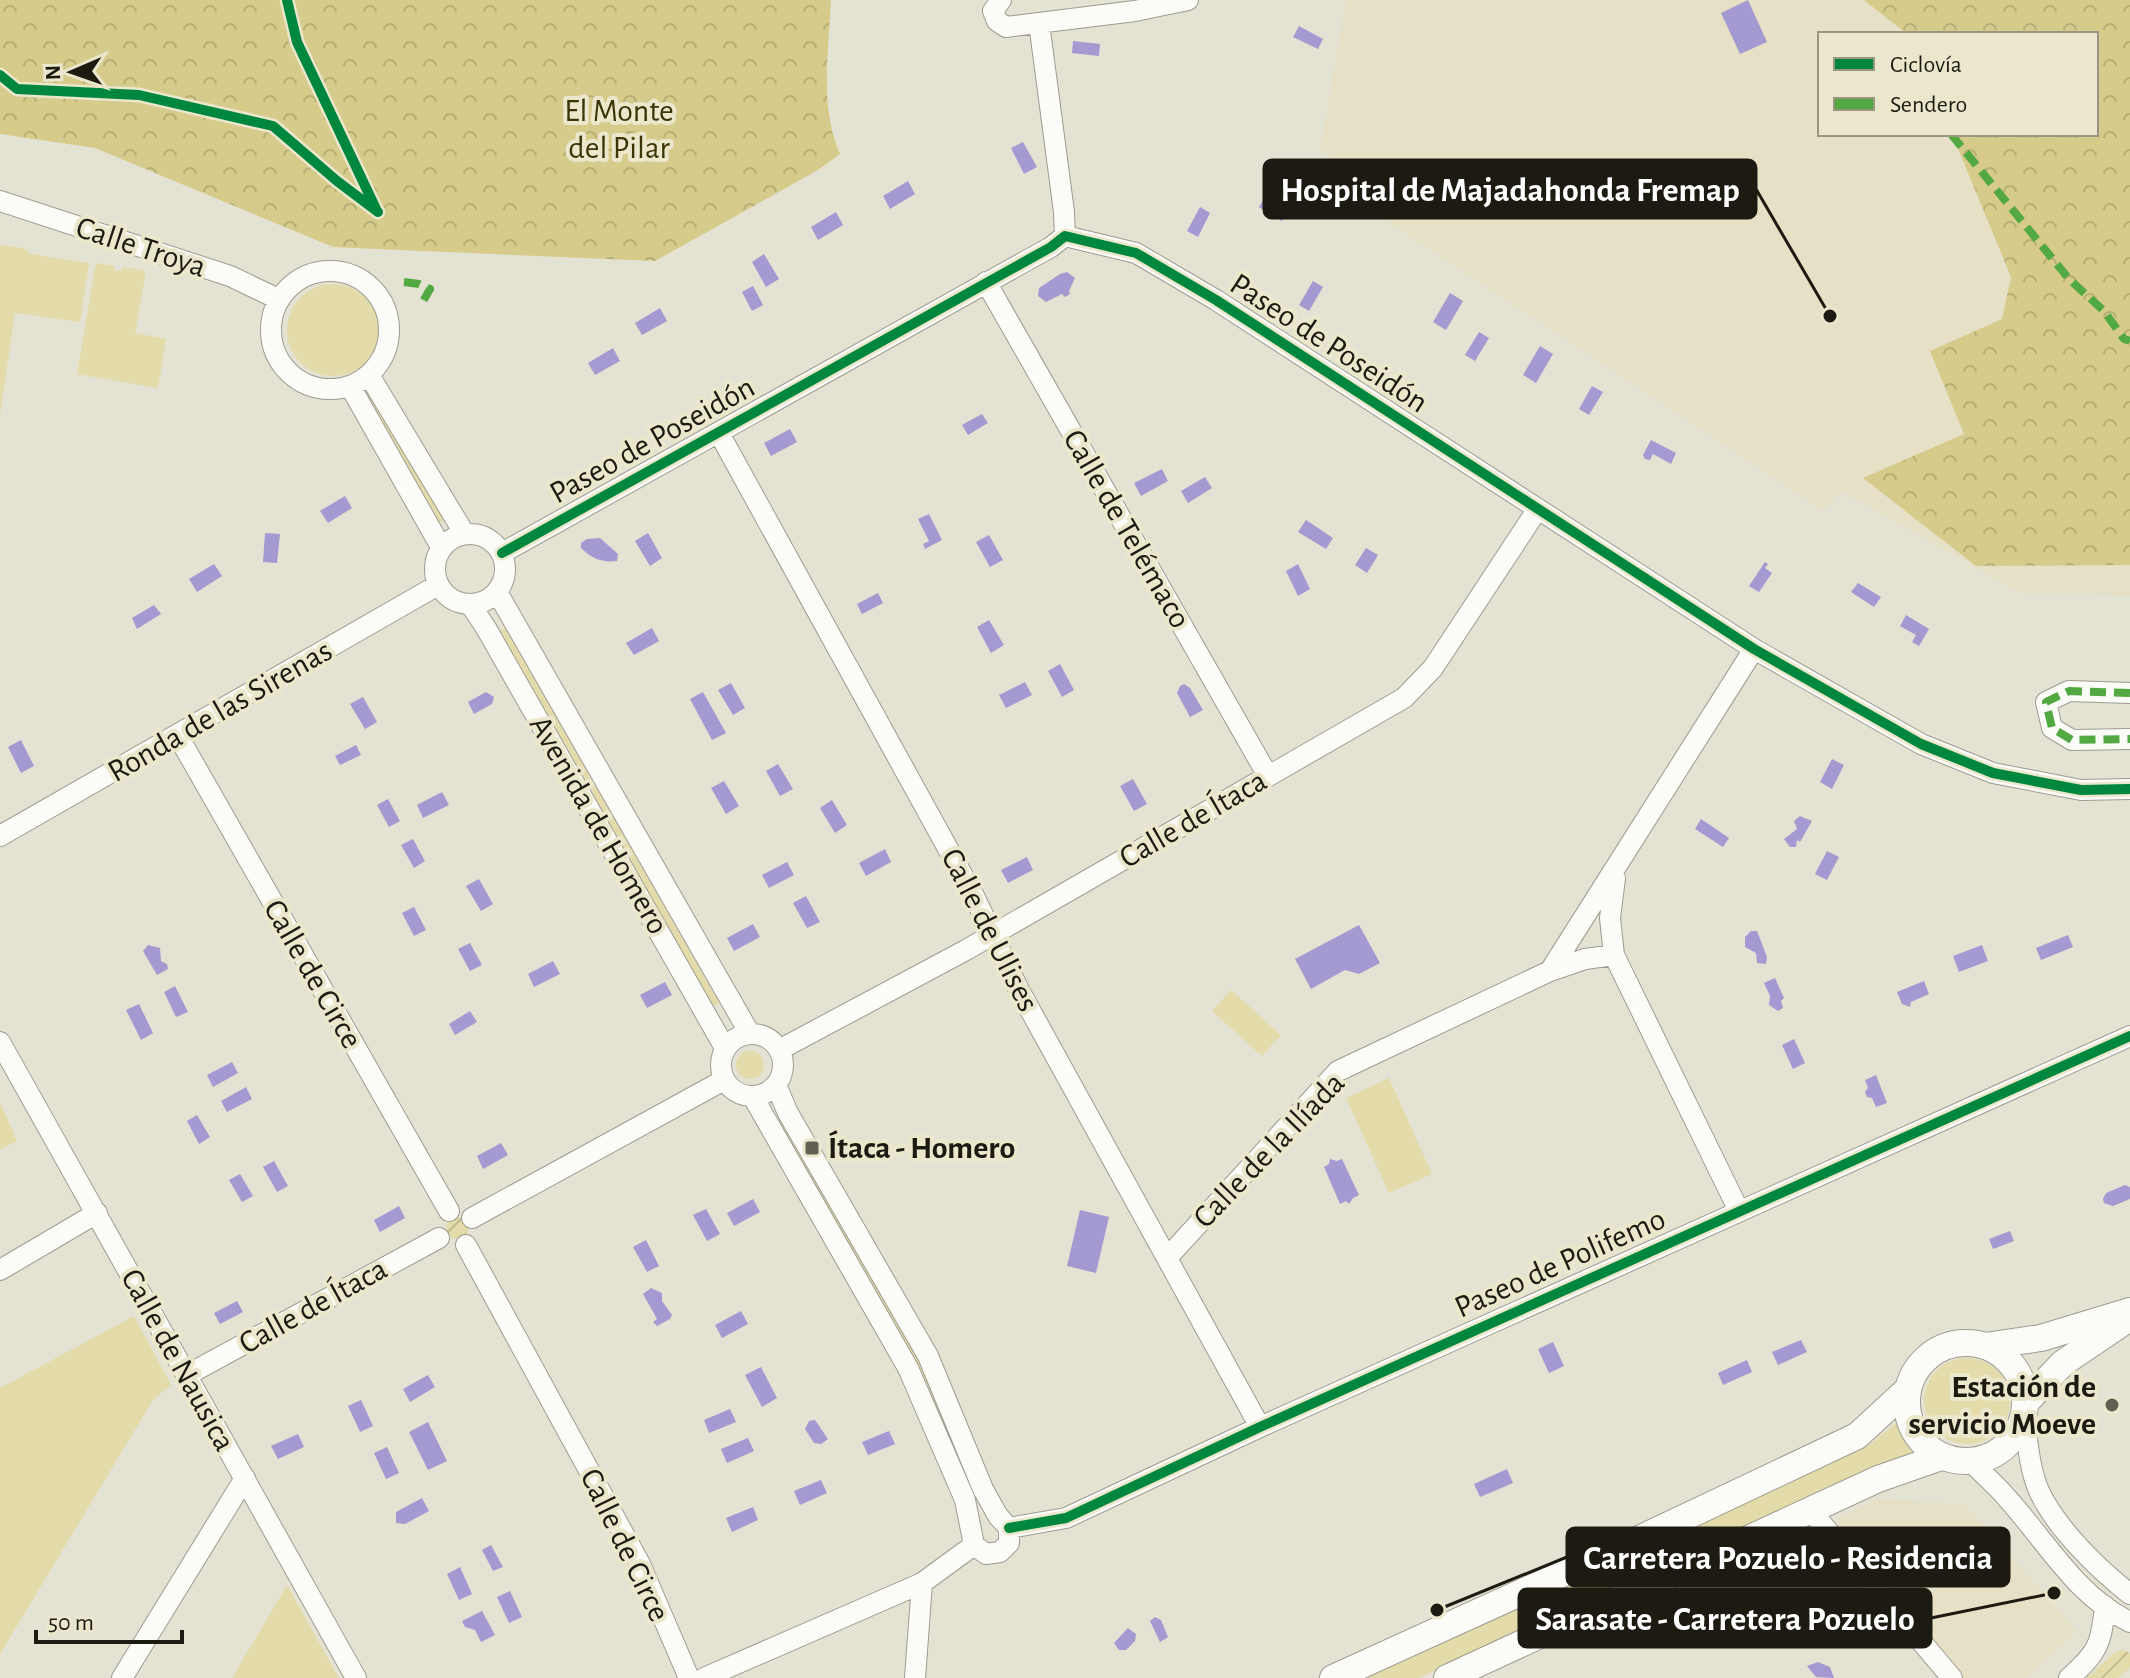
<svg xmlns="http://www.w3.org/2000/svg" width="2130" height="1678" font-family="'Alegreya Sans',sans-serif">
  <defs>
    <pattern id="forest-crowns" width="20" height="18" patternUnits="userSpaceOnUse" patternTransform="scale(2)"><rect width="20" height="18" fill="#d6cb8a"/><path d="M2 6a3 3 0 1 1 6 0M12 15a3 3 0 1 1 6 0" fill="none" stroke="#b7ae76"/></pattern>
    <pattern id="garden-furrows" width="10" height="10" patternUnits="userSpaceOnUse" patternTransform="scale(2)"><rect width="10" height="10" fill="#e3dba9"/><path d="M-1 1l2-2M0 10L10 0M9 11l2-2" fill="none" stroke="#c2bb90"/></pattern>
  </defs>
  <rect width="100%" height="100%" fill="#e4e2d3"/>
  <path fill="#e5e0c6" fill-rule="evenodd" d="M1346 0H2130V595L2022 594 1841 491 1824 511 1373 212 1385 189 1320 152ZM1820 34H2096V134H1820Z
    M1877 1499 1965 1504 2077 1631 2027 1678H1962L1835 1529 1839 1517Z"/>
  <path fill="#e3dba9" d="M0 245 24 248 31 254 89 263 80 322 15 313 0 415Z
    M96 263 114 266V270L121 271 123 267 146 271 135 333 166 339 158 388 77 374Z
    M287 330a46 46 0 1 1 92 0a46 46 0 1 1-92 0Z
    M369 393 444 518 442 522 437 521 365 394Z
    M505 628 719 1003 713 1006 500 631Z
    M1231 990 1281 1035 1262 1056 1212 1011Z
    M736 1065a14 14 0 1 1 28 0a14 14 0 1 1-28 0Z
    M1389 1078 1432 1174 1389 1193 1346 1098Z
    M0 1102 17 1141 0 1150Z
    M786 1123 922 1356 974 1479 966 1482 777 1128Z
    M134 1316 171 1385 153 1400 0 1654V1388Z
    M1924 1401a43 43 0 1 1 86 0a43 43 0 1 1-86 0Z
    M1897 1422 1901 1436 1914 1453 1880 1466 1419 1678H1365L1871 1444Z
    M287 1585 339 1678H232Z"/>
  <path fill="url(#forest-crowns)" d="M0 0H831C829 50 819 106 840 154L818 170 655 261 422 251 333 247 95 148 0 134Z
    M1864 0H2130V565L1976 566 1863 478 1964 434 1930 351 2002 319 2011 277 1952 134H2096V34H1907Z"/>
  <path fill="url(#garden-furrows)" d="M446 1228a11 11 0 1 1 22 0a11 11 0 1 1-22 0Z
    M2123 1650 2130 1653V1668L2118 1678H2086L2117 1651Z"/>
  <path fill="#a499d1" d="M1748 0 1767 42 1740 54 1721 13Z
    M1299 26 1323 39 1318 49 1293 37Z
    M1073 41 1100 44 1099 56 1072 53Z
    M1023 142 1037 167 1024 174 1011 148Z
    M908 181 915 194 890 209 883 196Z
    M1265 197 1288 212 1282 221 1259 207Z
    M1200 207 1210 213 1198 237 1187 231Z
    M836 212 843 225 818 240 811 227Z
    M764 254 779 279 766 287 752 262Z
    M1067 272 1075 278 1069 291 1070 294 1065 297 1062 294 1046 302 1038 296 1039 288 1060 274Z
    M1313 281 1323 287 1309 311 1299 305Z
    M753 286 763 305 752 311 742 292Z
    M1450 293 1463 301 1446 330 1433 322Z
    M660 308 667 321 642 335 635 323Z
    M1479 332 1489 338 1475 361 1465 355Z
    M1540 346 1553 354 1536 383 1523 375Z
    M613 348 620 361 595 375 588 363Z
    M1592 386 1603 392 1589 415 1579 409Z
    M982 414 988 423 968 435 962 425Z
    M790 429 797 442 771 456 764 443Z
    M1651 440 1676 453 1671 464 1653 454 1650 460 1645 459 1643 455Z
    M1162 469 1168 481 1141 496 1134 483Z
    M1205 477 1212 488 1188 503 1181 491Z
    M345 496 352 508 328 523 320 511Z
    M929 514 942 540 925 549 923 544 929 541 918 519Z
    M1306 520 1333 538 1326 549 1298 532Z
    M265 533 280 534 277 563 263 562Z
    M648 533 662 558 650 566 635 541Z
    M989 535 1003 560 990 567 976 542Z
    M600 538 618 554 617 561C602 563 591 558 581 548V543L587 539Z
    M1366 548 1378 555 1367 573 1355 565Z
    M1765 562 1768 564 1765 568 1772 573 1759 592 1749 586Z
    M214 564 222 576 197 592 189 579Z
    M1298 564 1310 589 1298 596 1286 571Z
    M1858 583 1881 597 1874 607 1851 592Z
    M878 593 883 603 862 614 857 604Z
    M154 605 161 614 137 629 132 618Z
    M1906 615 1929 629 1919 646 1912 642 1916 635 1900 626Z
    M989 620 1004 645 991 653 977 627Z
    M652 628 659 641 634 655 626 643Z
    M1060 664 1074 690 1062 697 1048 671Z
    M1025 682 1032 695 1006 708 999 695Z
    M731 683 745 708 733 715 718 690Z
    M1184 684 1190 688 1203 710 1190 717 1177 693 1180 686Z
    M486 692 494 697 492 704 474 714 468 702Z
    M703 692 726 733 712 740 690 699Z
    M363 697 377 722 365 729 350 704Z
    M21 740 34 766 21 773 8 747Z
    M356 745 361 755 340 765 335 756Z
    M1832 759 1844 765 1832 789 1820 782Z
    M778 764 793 789 780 796 766 771Z
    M1133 779 1147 804 1134 811 1120 786Z
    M724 781 739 806 726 814 711 788Z
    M442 792 449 805 423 818 417 805Z
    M388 799 400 821 389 827 377 805Z
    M832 800 847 825 835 833 820 808Z
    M1800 816 1812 821 1800 842 1797 840 1796 847H1790L1784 839 1797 829 1794 821Z
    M1701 819 1729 838 1723 847 1695 829Z
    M413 839 425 861 414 868 401 845Z
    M885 849 891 862 866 876 859 863Z
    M1827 851 1839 857 1827 880 1815 874Z
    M1027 857 1033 870 1008 883 1001 870Z
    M787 862 794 875 769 888 762 875Z
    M479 879 493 904 481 911 466 886Z
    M806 896 820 922 807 928 793 903Z
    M414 907 426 930 414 936 402 913Z
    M753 924 760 937 734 951 727 938Z
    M1359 925 1380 963 1359 974 1345 970 1311 989 1295 959Z
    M1751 931H1757L1767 957 1766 964 1757 963 1756 953 1745 947V937Z
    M2068 935 2073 947 2041 960 2036 948Z
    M470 943 482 965 470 971 458 949Z
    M148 945 160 948 161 961 167 964 168 969 157 975 143 951Z
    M1982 945 1988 961 1959 972 1953 956Z
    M553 961 560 974 534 987 528 974Z
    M1775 978 1784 998 1781 1001 1783 1008 1778 1011 1769 1005 1770 996 1764 983Z
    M1924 981 1929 994 1911 1002 1910 1007 1902 1004 1897 992Z
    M665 982 672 995 647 1008 640 995Z
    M175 986 188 1012 176 1017 164 992Z
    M139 1004 153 1033 141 1040 126 1010Z
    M470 1011 477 1022 455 1035 449 1024Z
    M1794 1039 1805 1063 1793 1069 1782 1045Z
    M232 1062 238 1073 213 1087 207 1075Z
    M1876 1075 1887 1103 1876 1107 1872 1098 1867 1097 1865 1092 1868 1088 1865 1080Z
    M246 1087 252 1099 227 1112 221 1101Z
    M197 1115 210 1137 199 1144 187 1121Z
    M501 1143 508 1155 483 1169 477 1156Z
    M1330 1159 1337 1161 1342 1159 1359 1195 1353 1198 1349 1204 1346 1201 1340 1204 1324 1167 1329 1164Z
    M274 1161 288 1186 277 1192 263 1167Z
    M240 1174 253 1196 242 1202 229 1180Z
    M2125 1185 2130 1187V1199L2113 1206 2104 1203 2103 1199 2106 1193Z
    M753 1199 760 1212 734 1226 727 1213Z
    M399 1206 405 1218 380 1232 374 1220Z
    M706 1209 720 1234 707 1241 693 1215Z
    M1080 1210 1109 1217 1096 1273 1067 1266Z
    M2010 1231 2014 1241 1993 1249 1989 1239Z
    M646 1240 659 1266 647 1272 633 1247Z
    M651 1288 662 1293V1301L672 1315 670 1319 657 1326 653 1322 657 1319 643 1294Z
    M237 1301 243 1312 220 1324 214 1313Z
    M741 1311 748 1324 722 1338 715 1325Z
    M1801 1340 1807 1352 1778 1365 1772 1352Z
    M1553 1342 1564 1366 1549 1373 1538 1349Z
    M1747 1360 1752 1372 1723 1385 1718 1373Z
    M761 1367 777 1398 762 1407 745 1375Z
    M428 1375 435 1387 410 1402 403 1389Z
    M361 1400 373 1426 360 1432 348 1406Z
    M730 1409 736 1422 709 1433 704 1420Z
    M815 1420 828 1439 821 1444 814 1443 805 1429 809 1421Z
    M428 1422 447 1461 428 1470 409 1432Z
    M889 1431 895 1444 868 1455 862 1442Z
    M298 1434 304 1447 278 1459 271 1446Z
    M748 1438 754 1451 727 1463 721 1449Z
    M387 1447 399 1473 386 1479 374 1453Z
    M1507 1469 1513 1483 1480 1497 1474 1484Z
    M821 1480 827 1493 800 1505 794 1491Z
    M422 1498 429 1511 405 1524 396 1523V1512Z
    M753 1507 758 1520 732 1532 726 1518Z
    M491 1545 503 1567 493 1571 482 1550Z
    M460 1567 472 1594 459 1600 447 1574Z
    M510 1591 522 1617 509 1623 497 1597Z
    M482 1611 495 1635 481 1642 475 1630 465 1627 462 1621Z
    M1155 1617 1161 1620 1168 1637 1160 1642 1150 1621Z
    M1128 1628 1136 1634 1135 1641 1126 1650H1119L1114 1643Z
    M1818 1662 1830 1667 1834 1678 1816 1677 1807 1666Z"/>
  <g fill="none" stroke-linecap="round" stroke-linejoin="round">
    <defs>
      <path id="minor" d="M1001 0 993 11 997 21 1006 27 1135 11 1188 0
        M1039 23 1064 212 1065 236
        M0 201 230 276 278 299
        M271 330a59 59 0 1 1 118 0a59 59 0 1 1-118 0Z
        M986 282 1268 776
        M369 375 464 533
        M350 386 441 547
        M719 433 974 896 1018 988 1260 1427
        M435 569a35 35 0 1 1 70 0a35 35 0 1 1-70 0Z
        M502 553 1051 247 1065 236 1136 253 1216 300 1754 649 1921 744 1993 773 2081 790 2130 789
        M497 592 750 1034
        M470 604 486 628 725 1048
        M2130 693 2069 691 2046 702 2052 728 2072 740 2130 739
        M178 736 449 1211
        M0 836 438 585
        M1615 878 1610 918 1614 955 1739 1211
        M1550 971 1754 649
        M721 1065a31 31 0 1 1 62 0a31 31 0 1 1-62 0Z
        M0 1042 356 1678
        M779 1050 966 950 1404 698 1433 668 1537 510
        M753 1097 908 1368 965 1500 974 1545 986 1554 1000 1552 1009 1543V1528L998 1516 983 1489 928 1356 788 1113 776 1085
        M472 1218 724 1080
        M466 1245 640 1564 689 1678
        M1168 1257 1338 1071 1550 971 1585 959 1614 955
        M0 1270 97 1213
        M187 1375 439 1238
        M2024 1417C2028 1442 2029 1468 2039 1491 2056 1528 2098 1569 2130 1594
        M1971 1462C1983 1474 1996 1485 2007 1498 2046 1541 2076 1596 2130 1622
        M1811 1511 1952 1678
        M1009 1528 1066 1518 1260 1427 2130 1036
        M122 1678 245 1478
        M704 1678 922 1583 974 1545
        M915 1678 922 1583
        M2069 1678C2098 1652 2101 1645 2105 1606"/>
      <path id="tertiary" d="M1907 1402a59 59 0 1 1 118 0a59 59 0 1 1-118 0Z
        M1985 1346 2041 1338 2130 1311
        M2026 1402 2063 1363 2128 1319
        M1333 1678 1639 1539 1857 1436 1908 1389
        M1447 1678 1878 1479 1941 1457"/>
    </defs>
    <use href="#minor" stroke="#9e9c90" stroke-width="22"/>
    <use href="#tertiary" stroke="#9e9c90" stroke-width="28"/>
    <use href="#minor" stroke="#fbfbf8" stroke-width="20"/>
    <use href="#tertiary" stroke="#fbfbf8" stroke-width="26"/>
    <path stroke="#52a942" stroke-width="8" stroke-dasharray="16 8" stroke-linecap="butt" d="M1951 134 2069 279 2104 311 2124 339 2130 341
      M404 282 419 284 430 289 421 305
      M2130 693 2069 691 2046 702 2052 728 2072 740 2130 739"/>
    <defs>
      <path id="cycleway" d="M287 0 297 42 376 209
        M0 75 17 89 139 95 273 126 337 181 378 212
        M502 553 1051 247 1065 236 1136 253 1216 300 1754 649 1921 744 1993 773 2081 790 2130 789
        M1009 1528 1066 1518 1260 1427 2130 1036"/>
    </defs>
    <use href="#cycleway" stroke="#ebe7cc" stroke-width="15"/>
    <use href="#cycleway" stroke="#00873e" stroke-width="10"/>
  </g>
  <g fill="#626055" stroke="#ebe7cc" stroke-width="3">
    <rect x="804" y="1140" width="16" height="16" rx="4"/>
    <circle cx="2112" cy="1405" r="8"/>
  </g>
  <g text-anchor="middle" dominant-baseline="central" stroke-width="8" stroke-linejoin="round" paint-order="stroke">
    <g font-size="32" fill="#3c3405" stroke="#ebe7cc">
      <text x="619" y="111">El Monte<tspan x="619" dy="37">del Pilar</tspan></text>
    </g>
    <g font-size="32" fill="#1c1a11" stroke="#ebe7cc">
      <text transform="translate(141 247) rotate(18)">Calle Troya</text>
      <text transform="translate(1329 343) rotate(33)">Paseo de Poseidón</text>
      <text transform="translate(652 440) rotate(-29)">Paseo de Poseidón</text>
      <text transform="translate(1127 529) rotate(60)">Calle de Telémaco</text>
      <text transform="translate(220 711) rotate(-30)">Ronda de las Sirenas</text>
      <text transform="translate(1193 819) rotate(-30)">Calle de Ítaca</text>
      <text transform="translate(599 825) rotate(60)">Avenida de Homero</text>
      <text transform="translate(990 930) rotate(63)">Calle de Ulises</text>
      <text transform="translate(313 974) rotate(60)">Calle de Circe</text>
      <text transform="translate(1269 1150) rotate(-46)">Calle de la Ilíada</text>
      <text transform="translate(1560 1263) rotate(-24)">Paseo de Polifemo</text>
      <text transform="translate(313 1306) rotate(-29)">Calle de Ítaca</text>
      <text transform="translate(178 1360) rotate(61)">Calle de Nausica</text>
      <text transform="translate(625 1545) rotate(64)">Calle de Circe</text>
    </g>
    <g font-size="32" font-weight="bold" fill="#1c1a11" stroke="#ebe7cc" text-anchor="start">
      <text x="828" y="1148">Ítaca - Homero</text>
      <text x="2096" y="1387" text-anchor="end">Estación de<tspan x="2096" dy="37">servicio Moeve</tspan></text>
    </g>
  </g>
  <path fill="none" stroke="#1c1a11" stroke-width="3" d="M1830 316L1756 189M1437 1610L1567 1557M2054 1593L1931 1618"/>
  <g fill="#1c1a11" stroke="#ebe7cc" stroke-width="3">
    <circle cx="1830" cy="316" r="8"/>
    <circle cx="1437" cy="1610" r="8"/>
    <circle cx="2054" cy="1593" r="8"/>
  </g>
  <g fill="#1c1a11" stroke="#1c1a11" stroke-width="3">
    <rect x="1264" y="160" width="492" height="58" rx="8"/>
    <rect x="1567" y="1528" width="442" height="58" rx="8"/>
    <rect x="1519" y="1589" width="412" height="58" rx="8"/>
  </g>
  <g font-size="34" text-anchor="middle" font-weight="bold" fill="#fff">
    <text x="1510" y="201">Hospital de Majadahonda Fremap</text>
    <text x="1788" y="1569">Carretera Pozuelo - Residencia</text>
    <text x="1725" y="1630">Sarasate - Carretera Pozuelo</text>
  </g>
  <rect x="1818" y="32" width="280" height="104" fill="#ebe7cc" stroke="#989581" stroke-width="2"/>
  <rect x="1834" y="58" width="40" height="12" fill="#00873e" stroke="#989581" stroke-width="2"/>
  <text x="1890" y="72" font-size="24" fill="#1c1a11">Ciclovía</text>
  <rect x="1834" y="98" width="40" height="12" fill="#52a942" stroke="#989581" stroke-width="2"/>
  <text x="1890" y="112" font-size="24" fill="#1c1a11">Sendero</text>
  <g transform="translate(72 72) rotate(268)" stroke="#ebe7cc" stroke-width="6" paint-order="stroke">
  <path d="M0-6L14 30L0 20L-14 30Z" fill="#1c1a11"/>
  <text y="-12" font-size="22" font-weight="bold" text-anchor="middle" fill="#1c1a11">N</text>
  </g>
  <path d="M36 1630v12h146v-12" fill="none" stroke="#1c1a11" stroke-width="4"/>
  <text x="48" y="1630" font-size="24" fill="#1c1a11" stroke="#ebe7cc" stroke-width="6" paint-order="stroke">50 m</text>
</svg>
